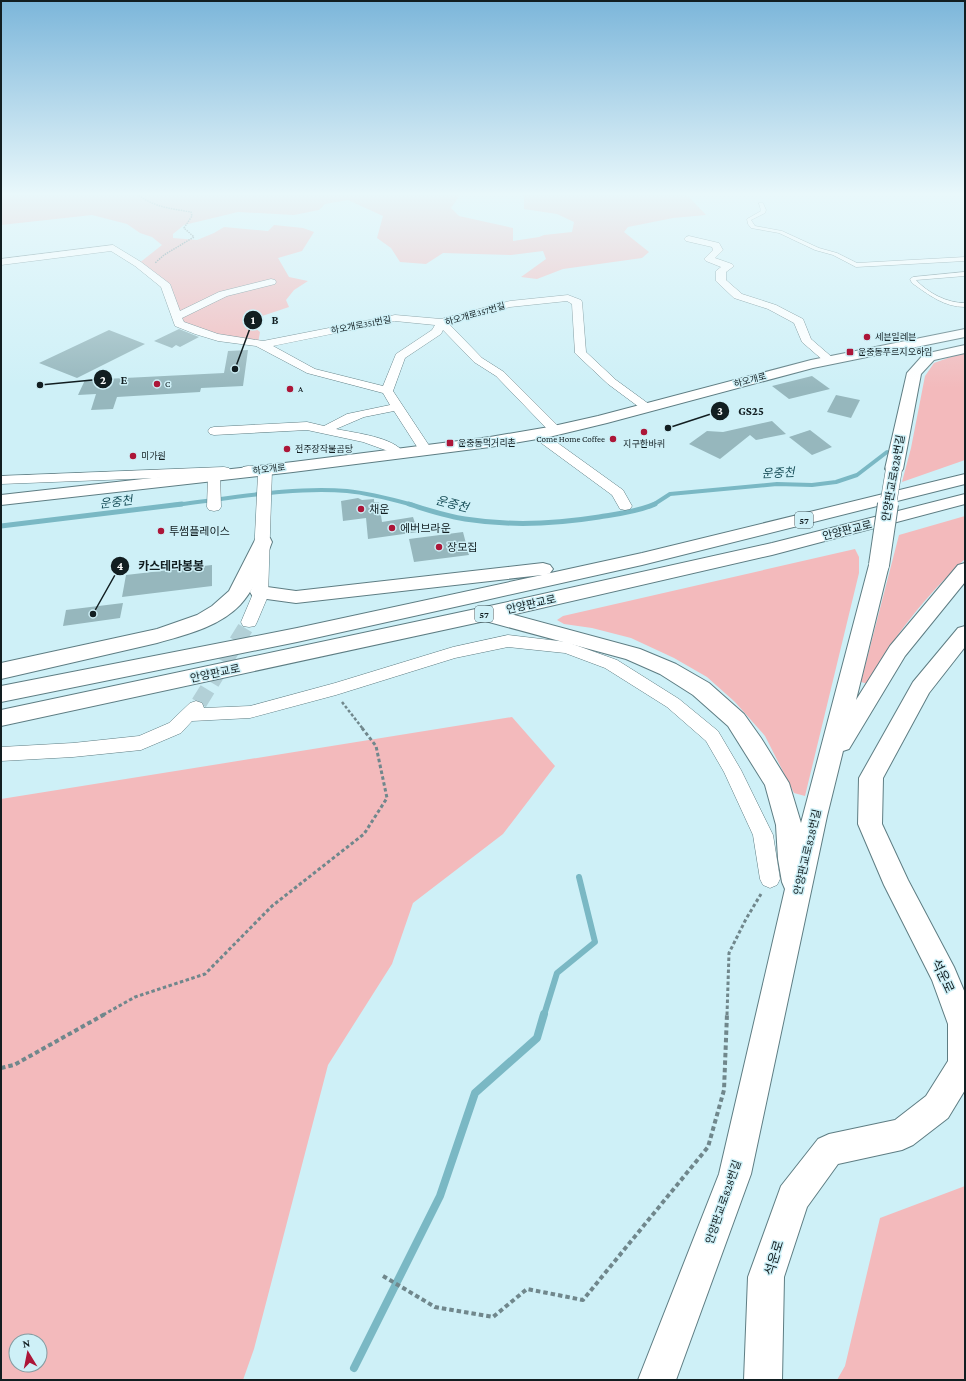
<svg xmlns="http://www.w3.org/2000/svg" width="966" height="1381" font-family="'Crimson Pro','Noto Sans KR',serif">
  <rect width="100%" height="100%" fill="#cef0f7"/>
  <path fill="#f3babc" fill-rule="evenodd" d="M1 195H460L451 208 459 216 513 228V241L539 237 544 235 572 232 574 222 557 214 524 209V196L522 195H687L706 215 673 218 628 227 624 232 649 252 642 258 563 269 537 279 521 277 546 259 543 251 511 255 443 253 426 264 400 262 391 248 377 238 383 216 348 200 325 204 319 210 294 215 238 212 184 225 173 234V238L197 240 214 233 224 227 268 231 274 225 303 228 314 232 302 251 278 258 289 277 308 281 294 290 286 300 289 307 247 321 260 332 258 343 227 340 179 324 166 286 138 264 162 245 152 237 140 233 127 224 92 215 1 225Z
    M959 354H965V460L902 482 911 448 925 376 934 363Z
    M965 516V559C927 595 892 637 868 684L861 682 899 535Z
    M855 549 859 557V573L805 796 794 793 765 736 735 702 707 677 674 658 631 638 592 628 564 624 557 620 563 616Z
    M512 717 555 766 503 834 413 903 392 964 328 1065 254 1349 243 1380H1V799ZM16 1341H40V1365H16Z
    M965 1186V1380H837L845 1366 880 1218Z"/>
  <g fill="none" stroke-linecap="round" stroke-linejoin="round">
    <path stroke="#7ab8c4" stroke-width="4" d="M173 505C227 499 293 486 347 491 369 493 391 499 413 505
      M653 505 670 494 777 484 812 485 836 482 857 475 887 452"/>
    <path stroke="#7ab8c4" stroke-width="5" d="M409 504C427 510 446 516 465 519 509 526 555 524 599 517 617 514 637 512 655 504
      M1 526 182 504"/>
    <path stroke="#7ab8c4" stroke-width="6" d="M544 1015 557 973 595 942 579 877"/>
    <path stroke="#7ab8c4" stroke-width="8" d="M354 1368 440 1196 475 1093 537 1038 544 1014"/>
  </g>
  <path fill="#96b7bd" d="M179 329 199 337 180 347 176 345 172 348 154 341Z
    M109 330 145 344 77 378 39 363Z
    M248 350 243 386 201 388 200 392 117 397 113 409 91 410 96 394 78 395 85 380 224 373 228 351Z
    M812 376 830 389 789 399 772 386Z
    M836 395 860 400 851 418 827 412Z
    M772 421 786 434 756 440 750 435 720 459 689 444 707 431 723 432Z
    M810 430 832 447 812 455 789 437Z
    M358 498 362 500 374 499V502H379L382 522 413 517 418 532 368 539 366 518 343 521 341 501Z
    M463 532 469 555 414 562 409 539Z
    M212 565V586L122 597 126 575Z
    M123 603 120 618 63 626 66 610Z"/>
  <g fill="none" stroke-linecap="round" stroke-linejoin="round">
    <path stroke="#b2d0d7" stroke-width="16" stroke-dasharray="16 8" stroke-linecap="butt" d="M199 703 249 622"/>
    <defs>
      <path id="service" d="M759 203H763L766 210 765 213 751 220 755 226 782 231 819 248 837 253 857 263 965 257V261L856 267 833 255 815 250 779 233 751 228 748 224 747 219 761 211Z
        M965 272V276L916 280C928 293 947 303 965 303V307C944 307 929 295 912 283L910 279 913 277Z"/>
      <path id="minor" d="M689 236 719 243 723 250 715 258 732 264 734 266 726 272V280L742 294 776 305 803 319 811 339 833 358 835 360 833 362H825L802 342 794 323 768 309 734 298 716 281V271L721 267 706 261 704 259 713 250 712 247 686 241 684 239 686 237Z
        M113 245 141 262 170 284 180 311 219 292 271 279 275 280 276 282 275 284 227 296 182 318 184 322 218 334 263 341 395 315 441 319 510 301 568 295 581 300 582 302 586 352 616 380 653 407 651 410H643L608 384 577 355 575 353 572 304 567 301 510 307 448 323 482 358 504 372 559 427 561 430 559 433H551L496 376 474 362 443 330 441 334 405 358 393 391 432 450 431 453H421L394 411 364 417 336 429C355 433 394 437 404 453L403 456H393L388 451 363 442 307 430 214 435 210 434 208 431 210 428 214 427 307 422 324 426 347 414 390 405 383 393 307 373 256 346 218 341 195 334 175 326 161 287 135 266 111 251 1 265V259ZM395 321 435 325 432 330 396 354 383 386 315 369 273 346Z
        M537 430 541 431 623 490 632 506 630 509 625 510 620 509 612 495 533 437 531 434 533 431Z
        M248 466 270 467 272 470 268 596 257 622 255 626 249 627 243 626 241 622 252 596 258 474 243 473 241 470 243 467Z
        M224 467 229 468 231 471 229 474 220 475 221 507 219 510 214 511 209 510 207 507 208 476 1 484V476Z
        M508 635 567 642 617 660 679 699 718 731 741 770 773 835 780 879 777 885 770 888 763 885 760 879 753 835 724 772 706 741 667 707 605 668 565 653 508 647 455 658 336 695 250 718 192 721 181 733 141 750 73 757 1 761V747L73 743 139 736 169 723 190 703 196 701 202 703 204 708 250 706 335 683 453 647Z"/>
      <path id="tertiary" d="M965 329V337L813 368 607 423 549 437 490 447 293 472 1 505V495L293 462 490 437 549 427 598 416 811 360Z
        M965 345V353L934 360 921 374 903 469 900 473 894 474 888 473 885 469 907 373 924 354Z
        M879 559 886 561 889 565 856 700 890 646 958 565 965 563V582L905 656 849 749 843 751 827 816 751 1174 676 1380H638L719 1174 785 889 782 882 778 859 776 825 765 785 728 726 693 695 660 674 626 659 478 619 475 614 478 609 485 607 640 649 676 664 709 683 744 714 761 738 789 783 801 823 869 565 872 561Z
        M965 626V647L929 693 883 778 882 824 908 880 954 967 965 993V1090L948 1118 913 1145 902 1150 838 1164 807 1207 784 1277 782 1380H744L748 1277 781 1186 818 1139 829 1134 895 1120 926 1096 948 1061V1024L932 980 884 885 858 824 859 778 913 682 958 628Z"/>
      <path id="primary" d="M965 474V484L642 565 477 602 297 642 1 702V686L297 628 542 575 296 603 253 597 250 592 253 587 260 586 296 591 543 563 550 565 553 569 550 573 546 574 642 553Z
        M965 494V504L772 555 485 621 1 726V710L485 607 772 543Z
        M263 536 270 538 272 542C264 563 256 588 240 605 219 627 185 635 157 643L1 679V663L157 629 197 615 212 606 229 591 254 542 256 538Z"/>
    </defs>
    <use href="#service" stroke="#5e7d83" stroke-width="1"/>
    <use href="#minor" stroke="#5e7d83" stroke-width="1"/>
    <use href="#tertiary" stroke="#5e7d83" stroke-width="2"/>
    <use href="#primary" stroke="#5e7d83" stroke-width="2"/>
    <path stroke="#70878c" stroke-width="1.5" stroke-dasharray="1.5 1" stroke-linecap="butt" d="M139 195C153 207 173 209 191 212L192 216 184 228 194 237 164 255 155 263"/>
    <path stroke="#70878c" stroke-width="2.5" stroke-dasharray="3 2" stroke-linecap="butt" d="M342 702 363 729"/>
    <path stroke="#70878c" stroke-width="3" stroke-dasharray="3.5 2.5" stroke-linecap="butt" d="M103 1015 135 997 205 974 272 906 364 834 387 798 376 746 362 728
      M727 1015 729 953 746 919 761 894"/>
    <path stroke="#70878c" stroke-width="4" stroke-dasharray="4.5 3" stroke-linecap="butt" d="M1 1068 14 1065 105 1014
      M383 1276 435 1307 493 1317 527 1289 583 1300 708 1147 724 1090 727 1014"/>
    <use href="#service" fill="#fff" fill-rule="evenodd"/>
    <use href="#minor" fill="#fff" fill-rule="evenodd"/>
    <use href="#tertiary" fill="#fff" fill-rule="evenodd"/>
    <use href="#primary" fill="#fff" fill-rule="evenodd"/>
    <defs>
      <path id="tertiary-bridge-far1" d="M888 505 894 469"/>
      <path id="tertiary-bridge" d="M879 565 888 504"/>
    </defs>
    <use href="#tertiary-bridge-far1" stroke="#5e7d83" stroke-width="17" stroke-linecap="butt"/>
    <use href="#tertiary-bridge" stroke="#5e7d83" stroke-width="22" stroke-linecap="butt"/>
    <use href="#tertiary-bridge-far1" stroke="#fff" stroke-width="16"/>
    <use href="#tertiary-bridge" stroke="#fff" stroke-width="20"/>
  </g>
  <linearGradient id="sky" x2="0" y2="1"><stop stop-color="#7cb6da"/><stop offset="0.5" stop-color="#e9f8fb"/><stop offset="1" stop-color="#e9f8fb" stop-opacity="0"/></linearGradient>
  <rect width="966" height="388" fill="url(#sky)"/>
  <g fill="#ac1638" stroke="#cef0f7" stroke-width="1.5">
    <circle cx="867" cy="337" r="4"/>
    <rect x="846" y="348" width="8" height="8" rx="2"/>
    <circle cx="157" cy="384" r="4"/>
    <circle cx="290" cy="389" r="4"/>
    <circle cx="644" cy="432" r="4"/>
    <circle cx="613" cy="439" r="4"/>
    <rect x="446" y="439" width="8" height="8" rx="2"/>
    <circle cx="287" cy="449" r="4"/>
    <circle cx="133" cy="456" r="4"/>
    <circle cx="361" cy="509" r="4"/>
    <circle cx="392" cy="528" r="4"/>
    <circle cx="161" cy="531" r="4"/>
    <circle cx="439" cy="547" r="4"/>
  </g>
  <g text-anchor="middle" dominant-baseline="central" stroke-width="3" stroke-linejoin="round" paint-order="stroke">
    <g font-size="9" fill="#121e21" stroke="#cef0f7">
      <text transform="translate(475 314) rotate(-16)">하오개로357번길</text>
      <text transform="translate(361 325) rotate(-11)">하오개로351번길</text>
      <text transform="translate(750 380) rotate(-15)">하오개로</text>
      <text transform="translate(269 469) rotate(-7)">하오개로</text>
    </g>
    <g font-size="9" fill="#121e21" stroke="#cef0f7" text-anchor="start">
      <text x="875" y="337">세븐일레븐</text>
      <text x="858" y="352">운중동푸르지오하임</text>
      <text x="165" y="384">C</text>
      <text x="298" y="389">A</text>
      <text x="605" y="439" text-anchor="end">Come Home Coffee</text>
      <text x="458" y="443">운중동먹거리촌</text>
      <text x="644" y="444" text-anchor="middle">지구한바퀴</text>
      <text x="295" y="449">전주장작불곰탕</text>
      <text x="141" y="456">미가원</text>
    </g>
    <g fill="#cef0f7" stroke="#4a5d61" stroke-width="1">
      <rect x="795" y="512" width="18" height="16" rx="3"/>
      <rect x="475" y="606" width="18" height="16" rx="3"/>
    </g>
    <g font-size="10" font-weight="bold" fill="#121e21">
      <text x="804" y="520">57</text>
      <text x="484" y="614">57</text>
    </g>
    <g font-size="11" fill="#121e21" stroke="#cef0f7">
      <text transform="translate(893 478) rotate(-80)">안양판교로828번길</text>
      <text transform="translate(847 530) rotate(-14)">안양판교로</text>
      <text transform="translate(531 604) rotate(-13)">안양판교로</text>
      <text transform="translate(215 673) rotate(-12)">안양판교로</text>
      <text transform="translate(807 852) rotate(-77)">안양판교로828번길</text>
      <text transform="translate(723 1202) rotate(-71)">안양판교로828번길</text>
    </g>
    <g font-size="11" fill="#121e21" stroke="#cef0f7" text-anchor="start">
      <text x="369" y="509">채운</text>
      <text x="400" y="528">에버브라운</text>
      <text x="169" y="531">투썸플레이스</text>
      <text x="447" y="547">장모집</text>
    </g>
    <g font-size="12" font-style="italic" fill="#1a505a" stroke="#cef0f7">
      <text transform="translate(778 473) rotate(-3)">운중천</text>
      <text transform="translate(116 502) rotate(-7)">운중천</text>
      <text transform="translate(452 504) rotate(14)">운중천</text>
    </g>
    <g font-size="13" fill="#121e21" stroke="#cef0f7">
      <text transform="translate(943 976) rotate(65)">석운로</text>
      <text transform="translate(774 1258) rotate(-73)">석운로</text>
    </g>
  </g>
  <path fill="none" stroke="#121e21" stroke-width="1.5" d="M235 369L253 320M40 385L103 379M668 428L720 411M93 614L120 566"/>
  <g fill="#121e21" stroke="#cef0f7" stroke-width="1.5">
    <circle cx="235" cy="369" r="4"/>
    <circle cx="40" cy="385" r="4"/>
    <circle cx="668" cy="428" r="4"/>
    <circle cx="93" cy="614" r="4"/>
    <circle cx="253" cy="320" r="10"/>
    <circle cx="103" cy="379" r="10"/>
    <circle cx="720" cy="411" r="10"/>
    <circle cx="120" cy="566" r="10"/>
  </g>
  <g font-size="12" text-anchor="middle" font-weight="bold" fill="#fff">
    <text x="253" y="324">1</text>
    <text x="103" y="384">2</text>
    <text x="720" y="415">3</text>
    <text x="120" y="570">4</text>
  </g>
  <g font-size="12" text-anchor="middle" font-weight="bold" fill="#121e21" stroke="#cef0f7" stroke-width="3" stroke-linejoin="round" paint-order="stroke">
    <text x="275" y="324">B</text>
    <text x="124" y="384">E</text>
    <text x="751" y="415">GS25</text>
    <text x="171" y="570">카스테라봉봉</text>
  </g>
  <rect width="966" height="1381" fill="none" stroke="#121e21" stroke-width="4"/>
  <g transform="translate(28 1353) rotate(350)"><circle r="19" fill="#cef0f7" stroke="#839ca1"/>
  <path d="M0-3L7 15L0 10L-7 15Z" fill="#ac1638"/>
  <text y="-6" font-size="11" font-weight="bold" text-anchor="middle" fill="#121e21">N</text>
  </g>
</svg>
